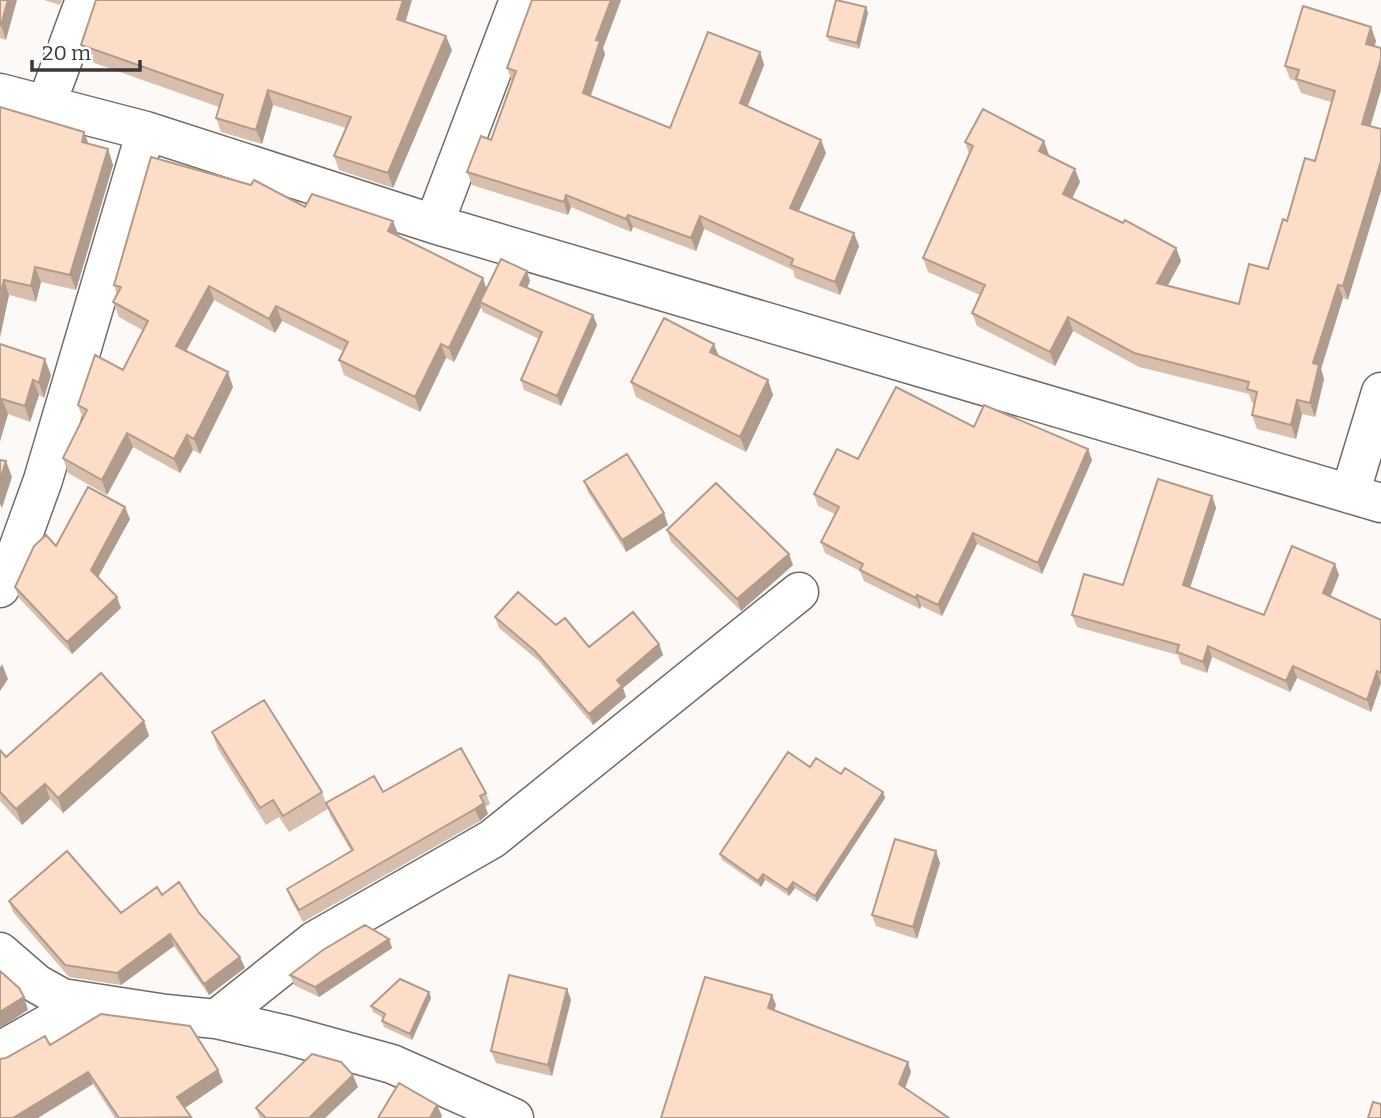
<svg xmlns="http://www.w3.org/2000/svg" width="1381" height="1118" font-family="Bitter,serif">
  <rect width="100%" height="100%" fill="#fdf9f6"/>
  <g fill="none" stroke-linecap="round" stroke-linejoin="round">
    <defs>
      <path id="minor" d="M0 93 146 131 434 224 1381 503
        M46 105 85 0
        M434 224 519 0
        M1350 494 1381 392
        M0 588 14 560 43 480 146 131
        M0 952 37 984 62 998 166 1014 216 1019 287 1035 392 1064 514 1118
        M216 1019 314 941 492 839 799 592
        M0 1051 85 1003"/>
    </defs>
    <use href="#minor" stroke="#706c6a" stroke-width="41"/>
    <use href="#minor" stroke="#fff" stroke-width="38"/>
  </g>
  <path fill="#d8beac" d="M0 0 6 40 0 38Z
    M44 0H62L60 5Z
    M532 0H621L603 48 605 54 591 96 670 128 760 52 764 65 748 106 826 153 799 211 859 246 840 295 795 278 793 270 704 229 696 251 633 227 631 232 571 207 568 215 472 185 467 172 491 140 512 81 507 68Z
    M866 7 868 13 859 49 829 41 827 36Z
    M406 22 452 50 393 188 339 170 334 156 346 128 273 105 262 144 221 132 216 118 219 107 86 60 81 45Z
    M1371 27 1376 41 1375 46 1370 126 1348 300 1343 298 1321 369 1324 379 1315 417 1302 414 1296 439 1257 429 1252 415 1255 403H1252L1249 394 1139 367 1073 331 1055 366 977 326 972 313 980 295 928 272 923 258 969 154 965 142 1049 155 1080 182 1072 198 1123 223 1176 248 1181 261 1168 285 1239 304 1268 269 1287 221 1315 161 1331 102 1301 93 1296 81 1290 79 1285 66Z
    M0 107 89 144 108 149 113 165 76 290 41 282 36 302 9 295 0 337Z
    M305 207 399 236H398L487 288 530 281 527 288 593 315 597 325 561 406 524 390 521 380 539 339 483 312 481 307 454 362 446 358 420 412 344 375 339 360 343 351 282 321 275 333 214 300 186 351 233 387 200 454 193 450 180 473 133 447 107 495 68 473 63 458 83 419 78 405 123 370 144 331 119 317 113 302 117 295 114 285Z
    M0 344 51 375 44 398 39 395 30 422 8 414 0 441Z
    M719 357 768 380 773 395 746 452 636 397 631 382Z
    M974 427 1088 449 1092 460 1042 574 977 544 942 616 921 606 920 609 864 581 860 571 825 553 821 542 835 514 818 506 814 494 858 459Z
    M584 481 668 525 626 552 588 492Z
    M1212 496 1216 508 1190 588 1264 615 1339 575 1330 597 1381 620V683L1371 712 1297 678 1290 692 1212 657 1207 673 1181 664 1178 655 1077 627 1072 615 1123 585Z
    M130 519 98 577 121 608 72 654 19 598 15 587 56 546Z
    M667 530 793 565 741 611 671 542Z
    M495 617 556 625 589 647 659 644 663 655 623 688 626 697 593 725 539 661 499 628Z
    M144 721 149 736 63 813 50 799 22 825 0 801V750L6 757Z
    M212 732 322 792 326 803 383 792 486 793 490 804 485 807 488 814 480 821 303 922 291 900 287 889 351 851 330 815 328 809 289 832 279 817 266 825 218 749Z
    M810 767 841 774 883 792 885 798 817 902 795 888 789 896 765 880 761 887 722 860 720 854Z
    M936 851 940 863 917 939 876 926 872 915Z
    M162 895 199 913 245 968 209 995 174 946 121 985 69 977 13 912 9 901 121 913Z
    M389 939 392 948 319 997 294 985 290 975Z
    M567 989 571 1000 552 1076 496 1063 491 1051Z
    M429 992 431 998 412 1040 384 1027 382 1021 383 1018 373 1012 371 1006Z
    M50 1045 218 1070 223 1082 184 1108 191 1118H115L93 1084Z
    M358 1087 325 1118H260L256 1108Z"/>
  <path fill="#b09b8c" d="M8 0H17L6 40 1 25Z
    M403 0H412L402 34 397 19Z
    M611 0H621L603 48 605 54 587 105 583 93 596 40Z
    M866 7 868 13 859 49 857 43Z
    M1371 27 1376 41 1371 58 1366 44Z
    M446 36 452 50 393 188 388 173Z
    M760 52 764 65 744 115 740 103Z
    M1381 59V90L1367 138 1362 124Z
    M268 90 273 105 262 144 256 130Z
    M84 132 90 147 82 142Z
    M821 140 826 153 794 221 790 208Z
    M1044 141 1049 155 1044 164 1039 151Z
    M108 149 113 165 76 290 70 275Z
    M1381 161V191L1348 300 1343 286Z
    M1075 169 1080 182 1068 207 1063 194Z
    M566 195 571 207 568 215 564 202Z
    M628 215 633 227 631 232 626 219Z
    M700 216 704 229 696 251 691 238Z
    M393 221 399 236 394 246 388 231Z
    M854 233 859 246 840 295 835 282Z
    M1176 248 1181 261 1162 296 1157 283Z
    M35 267 41 282 36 302 31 286Z
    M527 271 530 281 524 295 520 285Z
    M483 278 488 293 480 302 481 307 454 362 449 348Z
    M4 280 9 295 0 337V296Z
    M1338 285 1343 298 1321 369 1324 379 1315 417 1310 403 1313 363Z
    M209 286 214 300 181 360 176 346Z
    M276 306 282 321 275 333 269 319Z
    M593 315 597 325 561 406 557 396Z
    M1068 317 1073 331 1055 366 1050 352Z
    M441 344 446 358 420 412 415 397Z
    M714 344 720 359 710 352Z
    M45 359 51 375 44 398 39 383Z
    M228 372 233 387 200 454 194 439Z
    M33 380 39 395 30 422 25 406Z
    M768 380 773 395 746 452 740 437Z
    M2 399 8 414 0 441V407Z
    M1297 400 1302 414 1296 439 1291 425Z
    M127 433 133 447 107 495 102 480Z
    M187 435 193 450 180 473 174 459Z
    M1088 449 1092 460 1042 574 1038 563Z
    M6 461 12 477 2 508 0 504V480Z
    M1212 496 1216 508 1187 597 1183 585Z
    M125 507 130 519 96 581 91 570Z
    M664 513 668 525 626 552 622 540Z
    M973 533 977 544 942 616 938 605Z
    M789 554 793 565 741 611 737 599Z
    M1335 564 1339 575 1327 605 1323 593Z
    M917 595 921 606 920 609 916 598Z
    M117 597 121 608 72 654 67 642Z
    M659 644 663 655 623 688 626 697 593 725 589 714 617 680Z
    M1208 646 1212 657 1207 673 1203 662Z
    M2 664 8 679 0 691V668Z
    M1293 666 1297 678 1290 692 1286 681Z
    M1377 671 1381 683 1371 712 1367 700Z
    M144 721 149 736 63 813 58 798Z
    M45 784 50 799 22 825 16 809Z
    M883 792 885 798 817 902 815 896Z
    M484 803 488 814 480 821 475 809Z
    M936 851 940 863 917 939 913 927Z
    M763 874 765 880 761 887 758 881Z
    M793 882 795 888 789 896 787 890Z
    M170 934 174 946 121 985 117 973Z
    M389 939 392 948 319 997 315 987Z
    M240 957 245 968 209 995 204 984Z
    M567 989 571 1000 552 1076 548 1065Z
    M429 992 431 998 412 1040 410 1034Z
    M772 995 776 1005 772 1018 768 1008Z
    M24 997 28 1010 0 1028V1012Z
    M908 1062 911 1072 903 1094 899 1084Z
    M218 1070 223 1082 182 1110 177 1097Z
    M88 1072 93 1084 38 1118H13Z
    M353 1075 358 1087 325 1118H309Z
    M437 1105 442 1116 441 1118H430Z"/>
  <path fill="#fbddc8" stroke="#b09b8c" stroke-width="2" d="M0 0H8L1 25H0Z
    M96 0H403L397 19 446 36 388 173 334 156 351 117 268 90 256 130 216 118 223 95 81 45Z
    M532 0H611L596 40 600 41 583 93 670 128 708 32 760 52 740 103 821 140 790 208 854 233 835 282 791 265 793 259 700 216 691 238 628 215 626 219 566 195 564 202 467 172 481 136 491 140 516 71 507 68Z
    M836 0 866 7 857 43 827 36Z
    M1303 6 1371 27 1366 44 1381 48V59L1362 124 1381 129V161L1343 286 1338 285 1313 363 1319 365 1310 403 1297 400 1291 425 1252 415 1257 392 1247 389 1249 382 1134 353 1068 317 1050 352 972 313 985 285 923 258 973 146 965 142 983 109 1044 141 1039 151 1075 169 1063 194 1123 223 1125 220 1176 248 1157 283 1239 304 1249 264 1268 269 1283 219 1287 221 1305 158 1315 161 1335 91 1296 79 1299 70 1285 66Z
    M0 107 84 132 82 142 108 149 70 275 35 267 31 286 4 280 0 296Z
    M151 157 251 185 254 180 305 207 312 194 393 221 388 231 483 278 449 348 441 344 415 397 339 360 348 342 276 306 269 319 209 286 176 346 228 372 194 439 187 435 174 459 127 433 102 480 63 458 87 410 78 405 95 355 123 370 148 321 113 302 121 287 114 285Z
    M501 259 527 271 520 285 593 315 557 396 521 380 542 332 480 302Z
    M664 318 714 344 710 352 768 380 740 437 631 382Z
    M0 344 45 359 39 383 33 380 25 406 2 399 0 407Z
    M896 387 974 427 984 405 1088 449 1038 563 973 533 938 605 917 595 916 598 860 570 863 564 821 542 839 507 814 494 837 449 858 459Z
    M627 454 664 513 622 540 584 481Z
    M0 460 6 461 0 480Z
    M1158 479 1212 496 1183 585 1264 615 1292 546 1335 564 1323 593 1381 620V673L1377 671 1367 700 1293 666 1286 681 1208 646 1203 662 1177 652 1179 645 1072 615 1084 574 1123 585Z
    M716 483 789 554 737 599 667 530Z
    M88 487 125 507 91 570 117 597 67 642 15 587 34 546 46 535 56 546Z
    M518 592 556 625 565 618 589 647 633 612 659 644 617 680 622 686 589 714 535 651 495 617Z
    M101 673 144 721 58 798 45 784 16 809 0 792V750L6 757Z
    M264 700 322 792 283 816 273 800 260 808 212 732Z
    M461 748 486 793 480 796 484 803 475 809 299 910 287 889 353 850 326 803 374 776 383 792Z
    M788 752 810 767 816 758 841 774 845 768 883 792 815 896 793 882 787 890 763 874 758 881 720 854Z
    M895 839 936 851 913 927 872 915Z
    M67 851 121 913 157 887 162 895 179 882 199 913 240 957 204 984 170 934 117 973 65 965 9 901Z
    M365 925 389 939 315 987 290 975 323 950Z
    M0 971 19 988 24 997 0 1012Z
    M509 975 567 989 548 1065 491 1051Z
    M705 977 772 995 768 1008 908 1062 899 1084 949 1118H661Z
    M400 979 429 992 410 1034 382 1021 385 1014 371 1006Z
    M101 1014 190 1026 218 1070 177 1097 191 1117 119 1118 88 1072 13 1118H0V1059L6 1058 45 1036 50 1045Z
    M312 1054 341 1062 353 1075 309 1118H266L256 1108Z
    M399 1083 437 1105 430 1118H378Z
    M1373 1102 1381 1104V1118H1368Z"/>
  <path d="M32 60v10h108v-10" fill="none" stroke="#3b3938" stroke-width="3.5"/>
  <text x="42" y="60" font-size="21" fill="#3b3938" stroke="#ffffff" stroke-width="5" paint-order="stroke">20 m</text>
</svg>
